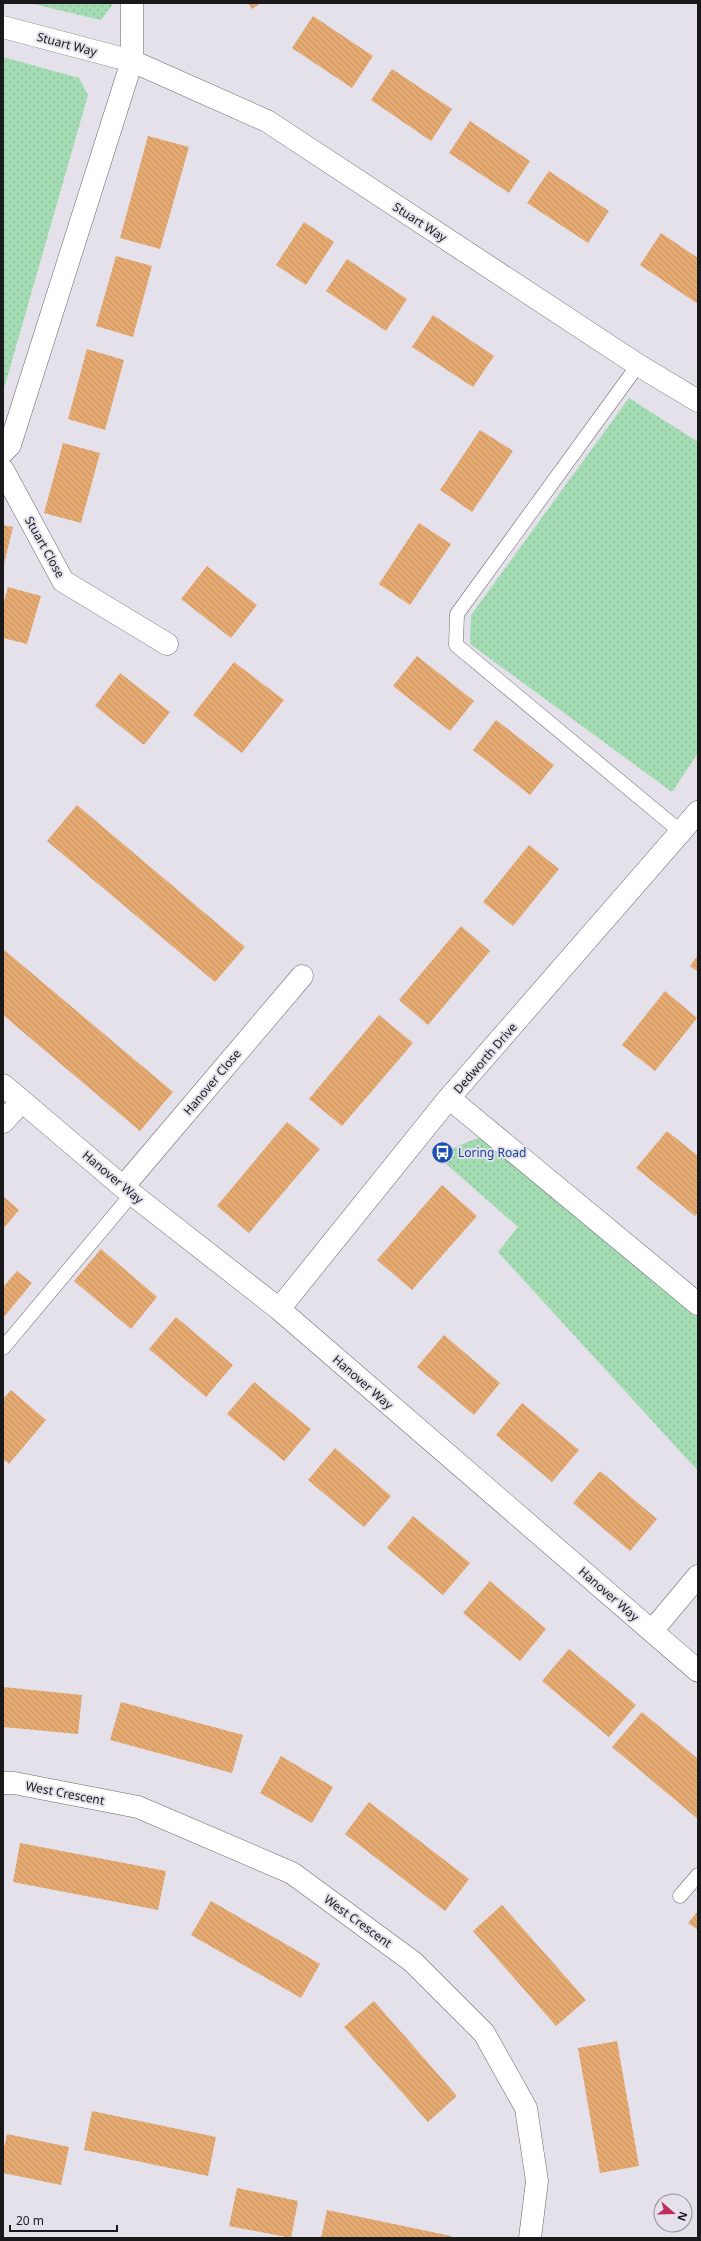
<svg xmlns="http://www.w3.org/2000/svg" width="701" height="2241" font-family="'Noto Sans',sans-serif">
  <defs>
    <pattern id="park-dots" width="8" height="8" patternUnits="userSpaceOnUse"><rect width="8" height="8" fill="#a3dbb3"/><path d="M2 2h.1M6 6h.1" fill="none" stroke="#8cbb99" stroke-width="1.8" stroke-linecap="round"/></pattern>
    <pattern id="building-back-hatch" width="6" height="6" patternUnits="userSpaceOnUse"><rect width="6" height="6" fill="#e5a972"/><path d="M-1 5l2 2M0 0l6 6M5-1l2 2" fill="none" stroke="#c49162"/></pattern>
  </defs>
  <rect width="100%" height="100%" fill="#e5e1ea"/>
  <path fill="url(#park-dots)" d="M29 3H114L101 20Z
    M3 57 79 78 88 95 3 392Z
    M629 398 698 442V753L672 792 470 644 471 615Z
    M480 1137 698 1313V1471L498 1252 518 1227 436 1155Z"/>
  <path fill="url(#building-back-hatch)" d="M248 3H261L252 9Z
    M313 16 373 56 352 88 292 48Z
    M392 69 452 109 431 141 371 100Z
    M470 121 530 161 509 193 449 153Z
    M148 136 189 147 160 249 120 238Z
    M549 171 609 211 588 243 527 203Z
    M304 222 334 242 306 285 276 265Z
    M661 233 698 258V304L640 265Z
    M116 256 152 266 133 337 96 326Z
    M347 259 407 299 386 331 326 291Z
    M433 315 494 356 473 387 412 347Z
    M87 349 124 360 105 430 68 419Z
    M480 430 513 451 472 512 440 490Z
    M63 443 100 453 81 523 44 513Z
    M419 523 451 544 410 605 379 584Z
    M3 525 13 527 4 564 3 563Z
    M207 566 257 605 231 638 181 599Z
    M8 587 41 596 27 644 3 638V605Z
    M417 656 474 701 450 731 393 686Z
    M234 662 284 700 242 753 193 715Z
    M120 673 170 712 144 745 95 706Z
    M496 720 554 765 530 795 473 750Z
    M77 805 245 947 215 982 47 841Z
    M529 845 559 869 513 926 483 902Z
    M461 926 490 951 428 1025 399 1000Z
    M3 949 173 1092 140 1131 3 1015Z
    M698 955V972L690 966Z
    M665 991 697 1018 655 1071 622 1045Z
    M379 1015 413 1043 342 1126 309 1099Z
    M287 1122 320 1149 249 1233 217 1206Z
    M667 1131 698 1156V1212L695 1216 636 1168Z
    M442 1185 477 1216 412 1290 377 1260Z
    M3 1196 19 1210 3 1229Z
    M101 1249 157 1297 131 1329 74 1281Z
    M17 1271 32 1283 3 1318V1287Z
    M176 1317 233 1365 206 1397 149 1349Z
    M444 1335 500 1383 474 1415 417 1367Z
    M254 1382 311 1429 284 1461 227 1414Z
    M11 1390 46 1420 9 1464 3 1459V1399Z
    M522 1403 579 1450 552 1482 496 1435Z
    M335 1448 391 1496 364 1527 308 1480Z
    M600 1471 657 1519 630 1551 573 1503Z
    M413 1516 470 1563 443 1595 387 1548Z
    M490 1581 546 1629 520 1661 463 1613Z
    M569 1649 636 1705 609 1737 542 1681Z
    M3 1687 82 1695 78 1734 3 1727Z
    M121 1702 243 1735 232 1773 110 1740Z
    M642 1712 698 1759V1819L612 1747Z
    M281 1756 333 1787 312 1823 260 1793Z
    M369 1802 469 1879 445 1911 345 1834Z
    M20 1843 166 1871 158 1910 13 1882Z
    M211 1901 320 1964 301 1998 191 1935Z
    M502 1905 586 2000 556 2026 473 1931Z
    M698 1911V1930L688 1923Z
    M374 2001 457 2096 428 2122 344 2027Z
    M617 2041 639 2166 600 2173 578 2048Z
    M92 2111 216 2137 208 2176 84 2150Z
    M7 2134 69 2147 61 2185 3 2173V2153Z
    M237 2188 298 2201 291 2238 229 2226Z
    M327 2210 451 2236V2238H321Z"/>
  <g fill="none" stroke-linecap="round" stroke-linejoin="round">
    <defs>
      <path id="service" d="M638 365 457 614 456 645 681 832
        M3 1348 132 1194
        M680 1896 698 1875"/>
      <path id="minor" d="M3 27 132 61 267 121 638 365 698 401
        M3 452 10 445 132 61V3
        M3 470 63 581 167 644
        M3 1085 123 1187 279 1309 698 1671
        M449 1098 698 1304
        M3 1122 22 1101
        M123 1187 302 976
        M279 1309 449 1098 698 812
        M652 1631 698 1576
        M3 1783H14L138 1807 292 1873 413 1962 484 2033 526 2108 537 2181 530 2238"/>
    </defs>
    <use href="#service" stroke="#69666e" stroke-width="15"/>
    <use href="#minor" stroke="#69666e" stroke-width="23"/>
    <use href="#service" stroke="#fff" stroke-width="14"/>
    <use href="#minor" stroke="#fff" stroke-width="22"/>
  </g>
  <defs>
    <symbol id="bus-disc" viewBox="-11 -11 22 22"><circle r="9.5" fill="#1a4fb4" stroke="#e5e1ea"/><path d="M-5-6H5V4H4V6H2V4H-2V6H-4V4H-5ZM-3.5-4V0h7V-4ZM-3.5 1.2v1.5H-2V1.2ZM2 1.2v1.5H3.5V1.2Z" fill="#fff"/></symbol>
  </defs>
  <g fill-rule="evenodd">
    <use href="#bus-disc" x="430" y="1140" width="25" height="25"/>
  </g>
  <g text-anchor="middle" dominant-baseline="central" stroke-width="4" stroke-linejoin="round" paint-order="stroke">
    <g font-size="12" fill="#19181b" stroke="#e5e1ea">
      <text transform="translate(67 44) rotate(15)">Stuart Way</text>
      <text transform="translate(420 222) rotate(33)">Stuart Way</text>
      <text transform="translate(45 547) rotate(61)">Stuart Close</text>
      <text transform="translate(485 1058) rotate(-49)">Dedworth Drive</text>
      <text transform="translate(212 1082) rotate(-50)">Hanover Close</text>
      <text transform="translate(113 1177) rotate(40)">Hanover Way</text>
      <text transform="translate(363 1382) rotate(41)">Hanover Way</text>
      <text transform="translate(609 1594) rotate(41)">Hanover Way</text>
      <text transform="translate(65 1793) rotate(11)">West Crescent</text>
      <text transform="translate(358 1921) rotate(36)">West Crescent</text>
    </g>
    <g font-size="12" fill="#164399" stroke="#e5e1ea" text-anchor="start">
      <text x="458" y="1152">Loring Road</text>
    </g>
  </g>
  <rect width="701" height="2241" fill="none" stroke="#19181b" stroke-width="8"/>
  <g transform="translate(673 2213) rotate(110)"><circle r="19" fill="#e5e1ea" stroke="#939197"/>
  <path d="M0-3L7 15L0 10L-7 15Z" fill="#bc2e5b"/>
  <text y="-6" font-size="11" font-weight="bold" text-anchor="middle" fill="#19181b">N</text>
  </g>
  <path d="M10 2225v6h107v-6" fill="none" stroke="#19181b" stroke-width="2"/>
  <text x="16" y="2225" font-size="12" fill="#19181b" stroke="#e5e1ea" stroke-width="3" paint-order="stroke">20 m</text>
</svg>
